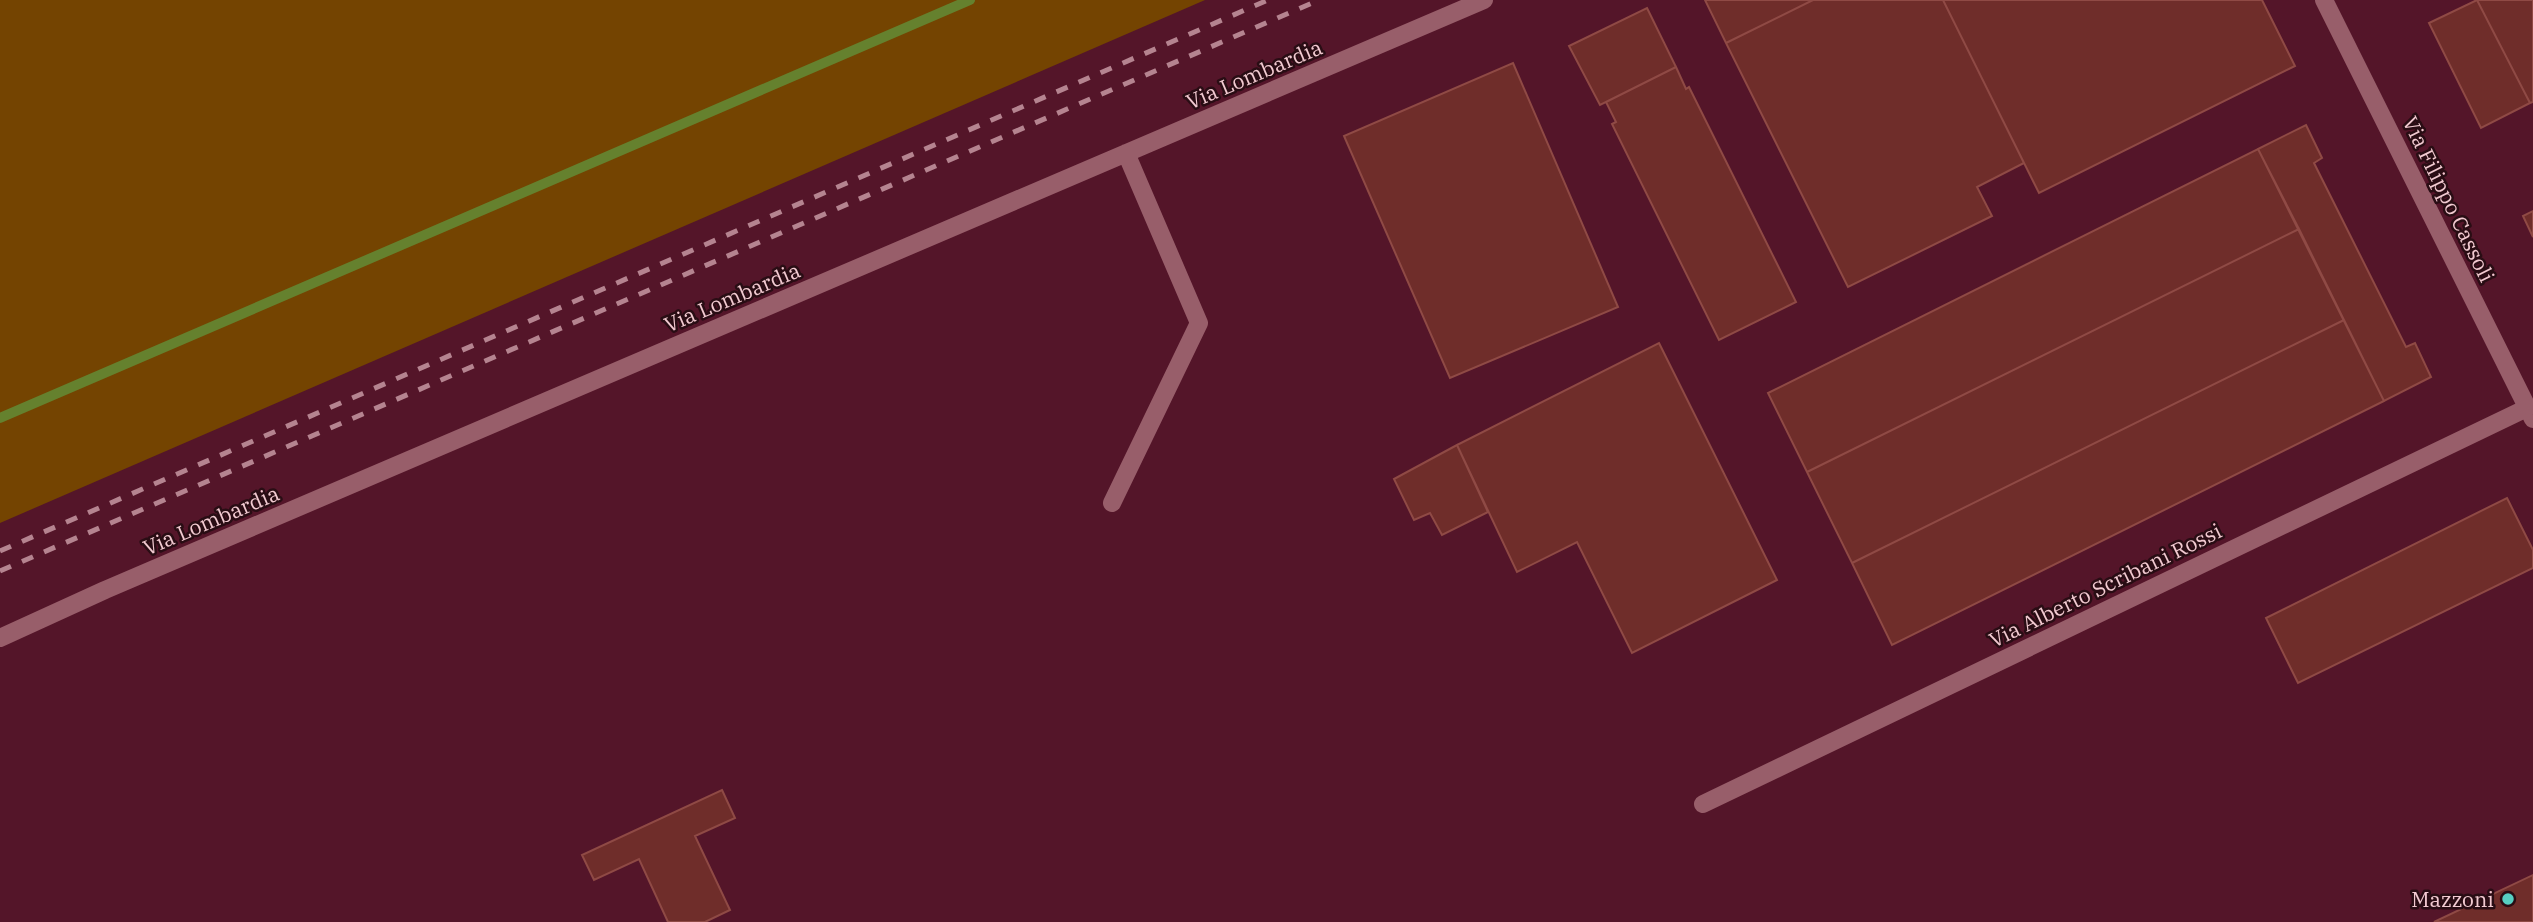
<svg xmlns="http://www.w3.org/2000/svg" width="2533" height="922" font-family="'IBM Plex Serif',serif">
  <rect width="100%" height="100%" fill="#541529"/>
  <path fill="#744401" d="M0 0H1205L0 523Z"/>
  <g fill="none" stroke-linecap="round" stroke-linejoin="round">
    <path stroke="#65812e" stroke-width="10" d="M0 418 970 0"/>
  </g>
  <path fill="#6f2d2a" stroke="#8f4a45" stroke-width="2" d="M1705 0H1813L1726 43Z
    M1813 0H1943L2024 163 1977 187 1992 216 1848 287 1726 43Z
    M1943 0H2262L2295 66 2039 193Z
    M2477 0 2530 103 2481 128 2429 23Z
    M2477 0H2533V102L2530 103Z
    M1647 8 1676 67 1600 105 1569 46Z
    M1513 63 1618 307 1450 378 1344 136Z
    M1676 67 1686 89 1689 87 1796 302 1719 340 1612 124 1616 122 1606 102Z
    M2306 125 2322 158 2314 163 2406 347 2415 343 2431 377 2384 401 2258 149Z
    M2258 149 2299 229 1807 472 1768 393Z
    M2533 211V237L2523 216Z
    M2299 229 2344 320 1852 563 1807 472Z
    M2344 320 2384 401 1892 645 1852 563Z
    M1659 343 1777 580 1632 653 1577 542 1517 572 1457 445Z
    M1457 445 1488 512 1442 535 1430 513 1414 520 1394 479Z
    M2507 498 2533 550V568L2298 683 2266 618Z
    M722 790 735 818 695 836 730 910 705 922H668L639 859 594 880 582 855Z
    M2533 875V922H2434Z"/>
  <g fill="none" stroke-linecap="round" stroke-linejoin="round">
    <path stroke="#985e6a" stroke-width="18" d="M2324 0 2533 419
      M1112 503 1199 323 1126 153
      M0 638 105 590 1484 0
      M1703 804 2527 408"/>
    <path stroke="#b58490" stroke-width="5" stroke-dasharray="12 12" stroke-linecap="butt" d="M0 551 1268 0
      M0 571 1319 0"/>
  </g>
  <circle fill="#57cec1" stroke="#290d14" stroke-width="2.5" cx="2508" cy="899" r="7"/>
  <g text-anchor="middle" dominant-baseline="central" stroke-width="5" stroke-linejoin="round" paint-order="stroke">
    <g font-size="21" fill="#f2cad1" stroke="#290d14">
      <text transform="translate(1254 74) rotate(-23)">Via Lombardia</text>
      <text transform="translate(2449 199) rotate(64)">Via Filippo Cassoli</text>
      <text transform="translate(732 297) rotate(-23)">Via Lombardia</text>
      <text transform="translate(211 520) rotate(-23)">Via Lombardia</text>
      <text transform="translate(2105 585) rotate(-26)">Via Alberto Scribani Rossi</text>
    </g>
    <g font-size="21" fill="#f2cad1" stroke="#290d14" text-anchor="end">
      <text x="2494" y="899">Mazzoni</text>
    </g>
  </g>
</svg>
